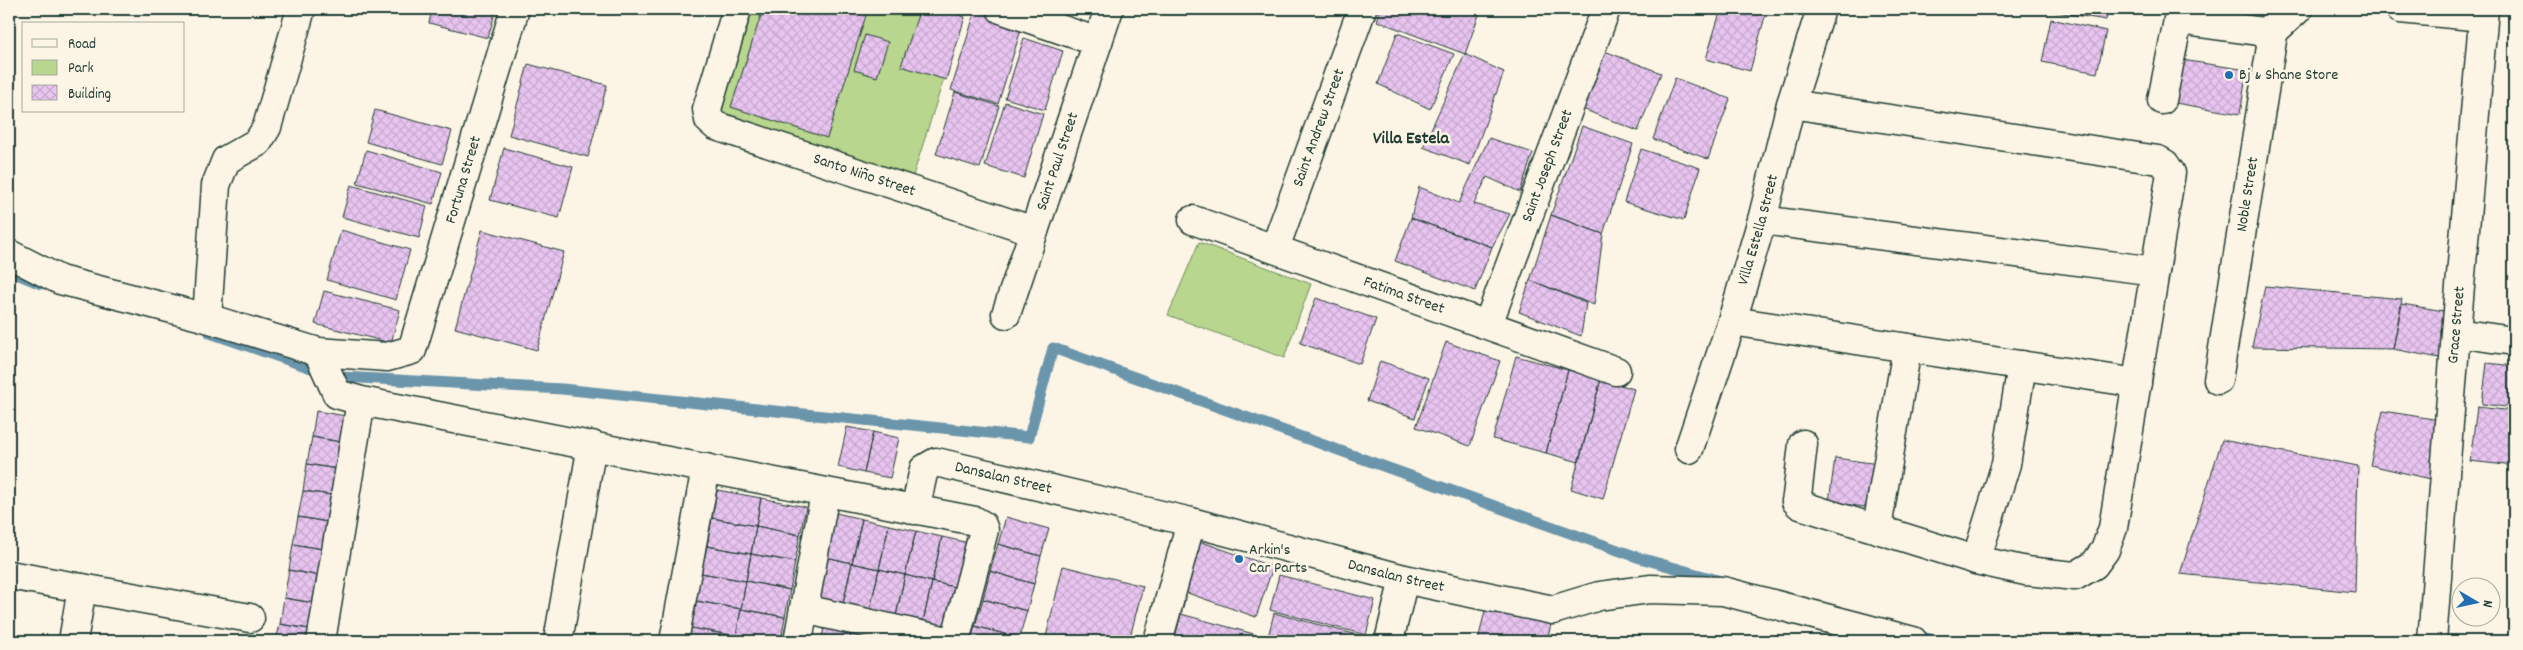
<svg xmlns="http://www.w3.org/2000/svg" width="2523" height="650" font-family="Dekko,sans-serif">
  <defs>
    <pattern id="building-cross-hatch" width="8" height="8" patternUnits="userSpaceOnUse" patternTransform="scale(1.25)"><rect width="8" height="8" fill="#e8c4f0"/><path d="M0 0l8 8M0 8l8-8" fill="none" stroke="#c7a9ce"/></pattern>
  </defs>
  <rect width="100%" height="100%" fill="#fcf5e5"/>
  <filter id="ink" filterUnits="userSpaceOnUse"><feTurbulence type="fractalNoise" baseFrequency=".02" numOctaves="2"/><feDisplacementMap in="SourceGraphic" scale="10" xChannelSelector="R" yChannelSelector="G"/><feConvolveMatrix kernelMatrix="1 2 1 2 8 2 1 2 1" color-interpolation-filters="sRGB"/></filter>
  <g filter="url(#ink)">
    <path fill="#b8d68e" stroke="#6c8a61" d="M753 9H966L912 179 720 113Z
      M1199 242 1311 284 1284 358 1168 315Z"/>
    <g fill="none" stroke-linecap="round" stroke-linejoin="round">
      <path stroke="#6a95ab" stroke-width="11" d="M9 271 41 284
        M210 333 314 369
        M342 377 562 389 1029 437 1053 348 1640 558 1721 581
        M1912 634 1937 641"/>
    </g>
    <path fill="url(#building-cross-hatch)" stroke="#1f3d34" d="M432 9H496L488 38 429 23Z
      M763 9H868L827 138 731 107Z
      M920 9H938L965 17 946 80 901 66Z
      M976 9H988L1024 20 998 104 951 90Z
      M1381 9H1481L1465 54 1377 21Z
      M1693 9H1711L1708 15Z
      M1721 9H1767L1750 71 1706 59Z
      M2038 9H2108L2106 20Z
      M2051 19 2106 31 2097 73 2042 62Z
      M1397 33 1454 54 1430 109 1378 84Z
      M865 35 888 42 877 77 854 70Z
      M1024 38 1063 51 1045 110 1005 98Z
      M1597 48 1661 73 1638 131 1575 106Z
      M1465 54 1504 72 1470 165 1423 147Z
      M2182 60 2247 70 2240 114 2175 103Z
      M528 64 607 85 588 157 509 135Z
      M1675 78 1730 99 1708 159 1653 139Z
      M955 92 999 106 980 168 936 154Z
      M1005 102 1043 114 1024 178 985 166Z
      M375 110 452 131 442 164 366 142Z
      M1582 126 1633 144 1603 234 1551 215Z
      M1489 138 1533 153 1520 192 1487 177 1474 204 1510 214 1492 247 1411 218 1419 187 1459 203Z
      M504 148 573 167 559 218 490 200Z
      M1641 149 1700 168 1684 220 1624 202Z
      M366 150 442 172 433 204 357 183Z
      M351 185 427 206 419 238 342 217Z
      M1551 215 1603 234 1594 305 1530 280Z
      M1411 218 1492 247 1475 291 1395 261Z
      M341 230 410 250 396 300 327 280Z
      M482 230 564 252 537 350 455 328Z
      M1530 280 1586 303 1581 336 1519 312Z
      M2265 286 2402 299 2393 349 2252 347Z
      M324 291 400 310 391 343 315 324Z
      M1316 298 1376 319 1360 364 1300 343Z
      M2402 304 2450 312 2444 359 2393 349Z
      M1446 342 1500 361 1470 446 1416 427Z
      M1516 356 1568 370 1546 453 1493 439Z
      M1380 361 1429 378 1415 418 1367 401Z
      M2487 363 2514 366V408L2482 404Z
      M1568 370 1601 379 1579 462 1546 453Z
      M1601 379 1634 389 1603 499 1571 489Z
      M2477 407 2514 411V466L2470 461Z
      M316 411 352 417 347 443 312 437Z
      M2383 411 2440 420 2435 480 2370 465Z
      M847 427 873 432 864 473 838 467Z
      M873 432 899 438 890 478 864 473Z
      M312 437 347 443 343 470 307 464Z
      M2222 440 2358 466 2355 592 2180 574Z
      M1835 458 1886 465 1879 509 1829 502Z
      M307 464 343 470 338 496 303 491Z
      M717 490 761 498 756 526 712 518Z
      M303 491 338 496 334 523 298 517Z
      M761 498 806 507 800 535 756 526Z
      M836 513 862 519 852 563 826 557Z
      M298 517 334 523 329 550 293 544Z
      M1006 517 1049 529 1041 556 998 544Z
      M712 518 756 526 751 554 707 546Z
      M862 519 889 525 879 569 852 563Z
      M889 525 916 531 905 575 879 569Z
      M756 526 800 535 795 562 751 554Z
      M916 531 942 537 932 582 905 575Z
      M942 537 969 543 959 588 932 582Z
      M1196 540 1273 567 1256 617 1179 590Z
      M293 544 329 550 325 577 289 570Z
      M998 544 1041 556 1034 584 990 571Z
      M707 546 751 554 746 581 701 573Z
      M751 554 795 562 790 590 746 581Z
      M826 557 852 563 842 608 815 602Z
      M852 563 879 569 869 614 842 608Z
      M1063 566 1143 586 1129 641H1045Z
      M879 569 905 575 895 620 869 614Z
      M289 570 325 577 320 604 284 598Z
      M990 571 1034 584 1027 611 983 599Z
      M701 573 746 581 741 609 696 601Z
      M905 575 932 582 922 626 895 620Z
      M1279 575 1375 600 1366 635 1270 610Z
      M746 581 790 590 785 617 741 609Z
      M932 582 959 588 948 632 922 626Z
      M284 598 320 604 315 630 280 624Z
      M983 599 1027 611 1019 638 975 626Z
      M696 601 741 609 736 636 691 628Z
      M1486 606 1552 620 1547 641H1478Z
      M741 609 785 617 781 641H761L736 636Z
      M1274 613 1365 637 1364 641H1267Z
      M1181 614 1254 634 1252 641H1174Z
      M280 624 315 630 313 641H276Z
      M825 624 852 630 849 641H821Z
      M975 626 1019 638 1018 641H971Z
      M691 628 736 636 735 641H689Z
      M852 630 878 636 877 641H849Z
      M736 636 761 641H735Z"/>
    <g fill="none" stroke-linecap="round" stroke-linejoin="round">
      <defs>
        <g id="street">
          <path id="s1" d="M737 9 707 109 709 120 716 126 1034 231"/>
          <path d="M1001 9 1098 42"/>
          <path d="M2400 9 2483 17"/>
          <path d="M2178 20 2272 33 2298 9"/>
          <path d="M2162 100 2178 20"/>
          <path d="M1791 104 2158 160 2165 164 2171 173 2113 528 2105 550 2094 565 2075 576 2026 571 1976 560 1800 505 1796 501 1797 496 1803 444"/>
          <path id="s2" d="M1193 220 1616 371"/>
          <path d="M1762 220 2155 271"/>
          <path id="s3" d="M1275 248 1362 9"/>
          <path d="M9 254 60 280 207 318 318 352"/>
          <path id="s4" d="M1006 314 1109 9"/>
          <path d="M207 318 216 185 226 160 258 142 267 127 301 9"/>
          <path d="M1732 321 2137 383"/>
          <path id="s5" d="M1488 324 1606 9"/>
          <path d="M2456 333 2484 9"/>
          <path id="s6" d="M2218 380 2277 9"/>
          <path id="s7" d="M361 401 337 394 318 352 387 357 412 350 515 9"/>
          <path id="s8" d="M1689 449 1732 321 1762 220 1791 104 1821 9"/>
          <path id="s9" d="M915 510 924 469 936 462 1191 522 1404 579 1553 610 1599 596 1650 589 1723 591 1913 641"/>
          <path d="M1877 528 1907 348"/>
          <path d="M1976 560 2006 464 2022 365"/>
          <path d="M9 575 250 618"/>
          <path d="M804 609 947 641"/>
          <path d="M73 641 82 588"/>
          <path d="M321 641 361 401 975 521 982 525 984 530 955 641"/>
          <path d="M558 641 592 445"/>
          <path d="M674 641 706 468"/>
          <path d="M798 641 825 493"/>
          <path d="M1158 641 1191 522"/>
          <path d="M1389 641 1404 579"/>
        </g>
        <path id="secondary" d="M2432 641 2456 333 2514 341"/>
      </defs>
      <use href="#street" stroke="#1f3d34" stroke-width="31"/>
      <use href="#secondary" stroke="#1f3d34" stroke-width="31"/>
      <use href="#street" stroke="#fcf5e5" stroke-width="28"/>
      <use href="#secondary" stroke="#fcf5e5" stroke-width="28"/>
    </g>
  </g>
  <g fill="#1f6fb2" stroke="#fcf5e5" stroke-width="2">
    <circle cx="2229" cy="75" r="5"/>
    <circle cx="1239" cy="559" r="5"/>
  </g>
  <g text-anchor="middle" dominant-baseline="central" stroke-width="5" stroke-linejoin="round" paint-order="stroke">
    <g font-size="16" fill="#1f3d34" stroke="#fcf5e5" text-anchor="start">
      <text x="2239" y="75">Bj &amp; Shane Store</text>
      <text x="1249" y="550">Arkin's<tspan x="1249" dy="18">Car Parts</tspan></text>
    </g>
    <g font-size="16" fill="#1f3d34" stroke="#fcf5e5">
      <text stroke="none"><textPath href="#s3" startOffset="128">Saint Andrew Street</textPath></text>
      <text stroke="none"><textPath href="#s4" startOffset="161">Saint Paul Street</textPath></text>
      <text stroke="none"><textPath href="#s5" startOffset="169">Saint Joseph Street</textPath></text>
      <text stroke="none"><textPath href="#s1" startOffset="281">Santo Niño Street</textPath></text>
      <text stroke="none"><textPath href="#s7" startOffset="344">Fortuna Street</textPath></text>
      <text stroke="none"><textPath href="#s6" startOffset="188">Noble Street</textPath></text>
      <text stroke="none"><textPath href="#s8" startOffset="230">Villa Estella Street</textPath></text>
      <text stroke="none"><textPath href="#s2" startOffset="224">Fatima Street</textPath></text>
      <text transform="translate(2457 325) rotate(-85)">Grace Street</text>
      <text stroke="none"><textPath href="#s9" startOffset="125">Dansalan Street</textPath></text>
      <text stroke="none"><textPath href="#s9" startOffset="530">Dansalan Street</textPath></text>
    </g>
    <g font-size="18" font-weight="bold" fill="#1f3d34" stroke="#fcf5e5">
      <text x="1411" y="139">Villa Estela</text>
    </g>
  </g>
  <rect width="2523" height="650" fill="none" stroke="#fcf5e5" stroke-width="30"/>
  <rect x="15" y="15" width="2493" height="620" fill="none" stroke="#1f3d34" stroke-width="2" filter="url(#ink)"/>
  <rect x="22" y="22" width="162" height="90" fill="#fcf5e5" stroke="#a4ab9e"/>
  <rect x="32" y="39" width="25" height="8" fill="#fcf5e5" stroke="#a4ab9e"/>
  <text x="68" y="48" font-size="15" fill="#1f3d34">Road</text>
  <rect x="32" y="60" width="25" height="15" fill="#b8d68e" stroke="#a4ab9e"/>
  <text x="68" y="72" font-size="15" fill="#1f3d34">Park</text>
  <rect x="32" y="85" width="25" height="15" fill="url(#building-cross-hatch)" stroke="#a4ab9e"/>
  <text x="68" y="98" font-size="15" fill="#1f3d34">Building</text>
  <g transform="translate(2476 602) rotate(99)"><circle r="24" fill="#fcf5e5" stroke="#a4ab9e"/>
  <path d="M0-4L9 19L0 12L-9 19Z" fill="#1f6fb2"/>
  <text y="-8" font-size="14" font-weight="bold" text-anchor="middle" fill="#1f3d34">N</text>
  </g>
</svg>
